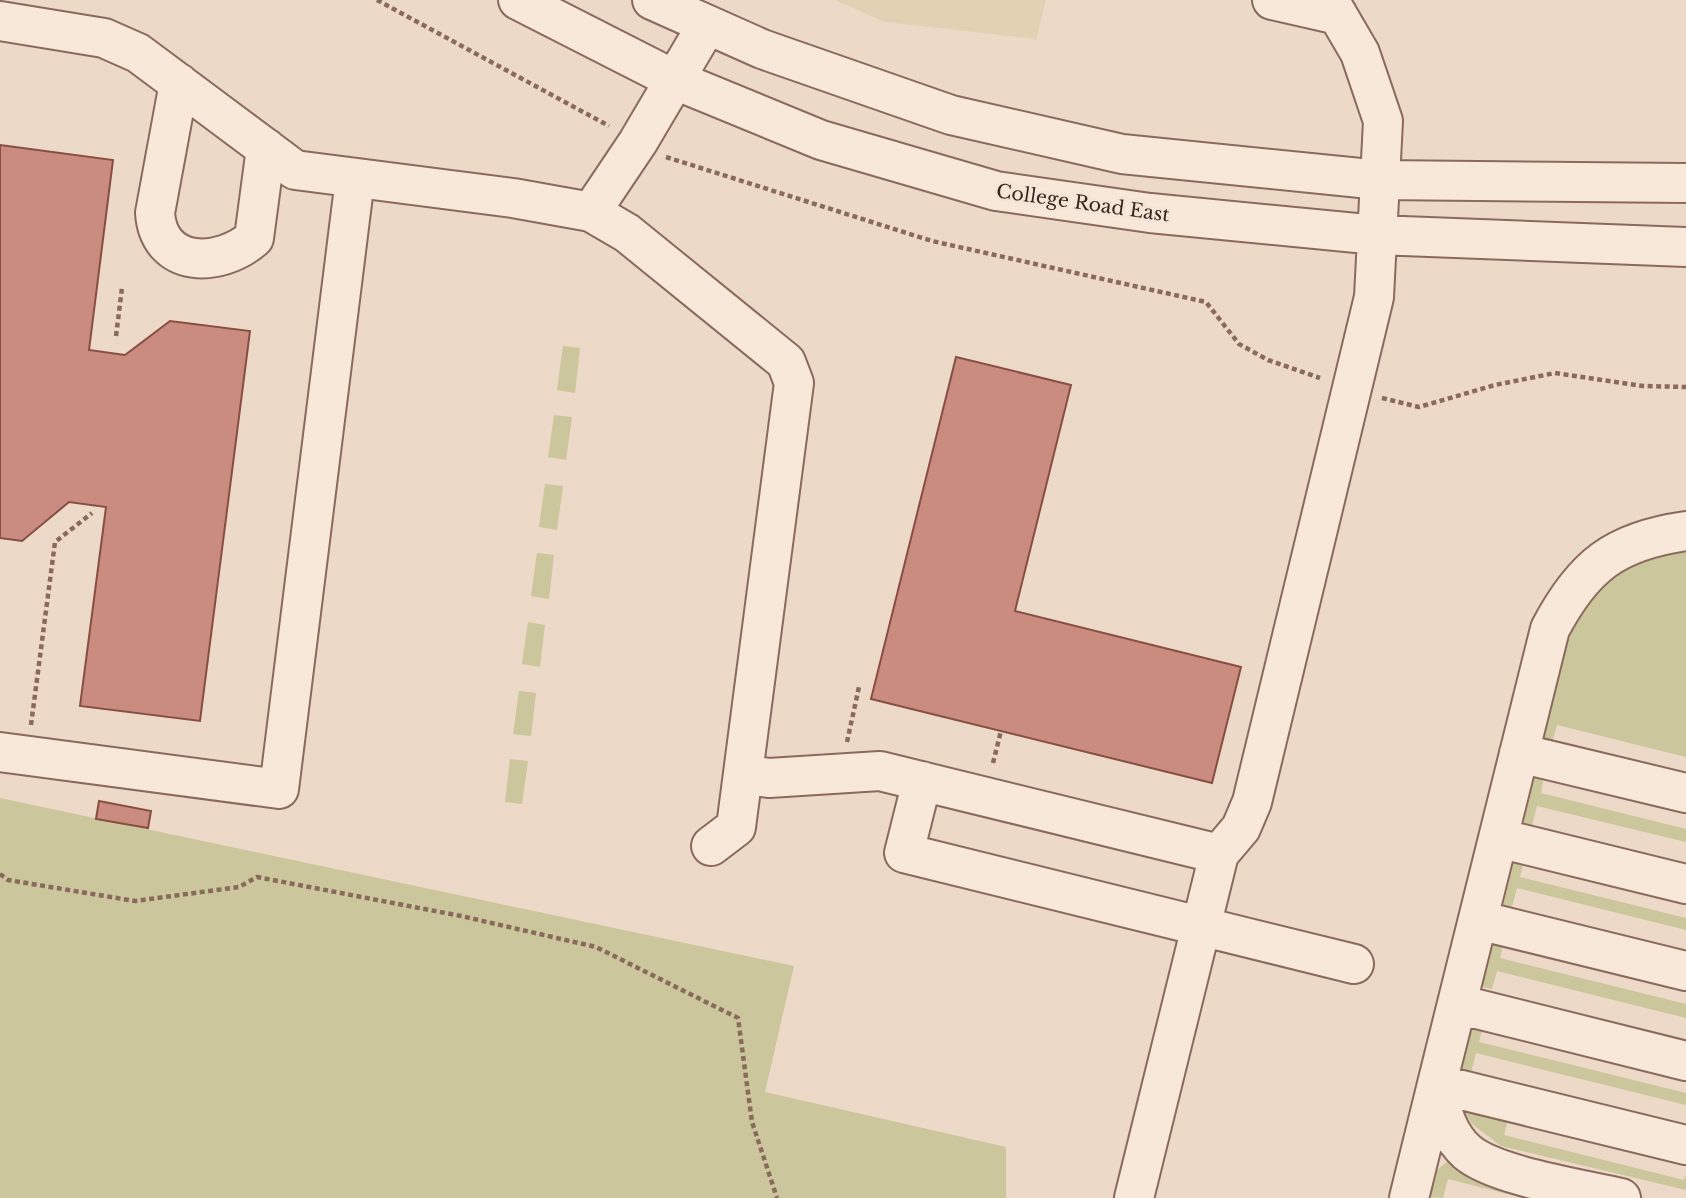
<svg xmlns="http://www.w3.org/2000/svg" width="1686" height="1198" font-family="'Libre Baskerville',serif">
  <rect width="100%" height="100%" fill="#edd9c7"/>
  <path fill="#e3d1b4" d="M835 0H1046L1036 39 885 22Z"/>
  <path fill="#cbc69b" d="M563 346 580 348 575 393 557 390Z
    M554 415 572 417 566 460 548 457Z
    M545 484 563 486 557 530 539 527Z
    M1686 547V757L1557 725 1552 743 1544 741C1558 682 1565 599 1625 566 1642 557 1667 553 1686 547Z
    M537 553 554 555 549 599 531 596Z
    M528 622 545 625 540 667 522 664Z
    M519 691 536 693 531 736 513 734Z
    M510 759 528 761 522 804 505 802Z
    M1536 773 1544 775 1541 793 1686 829V842L1537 806 1532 826 1523 824Z
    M0 798 794 966 765 1092 1006 1147V1198H0Z
    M1516 854 1525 856 1520 877 1686 918V930L1517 888 1512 907 1503 905Z
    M1495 938 1504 940 1500 958 1686 1004V1018L1497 971 1492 989 1482 987Z
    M1474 1020 1484 1022 1479 1042 1686 1093V1105L1476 1053 1471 1073 1462 1070Z
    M1466 1104 1509 1115 1504 1135 1684 1180 1686 1174V1190L1501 1146 1472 1124 1464 1111Z
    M1448 1161H1454L1568 1198H1523L1448 1179 1443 1198 1430 1197 1437 1170Z"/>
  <path fill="#ca8c7e" stroke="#874e43" stroke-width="2" d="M0 145 113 160 89 350 125 355 170 321 250 331 200 721 80 706 106 507 69 502 22 541 0 538Z
    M956 357 1071 385 1015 611 1241 667 1212 783 871 699Z
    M99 801 151 811 148 828 96 819Z"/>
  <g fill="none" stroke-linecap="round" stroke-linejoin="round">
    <defs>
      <path id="minor" d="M518 0 675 80 821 140 996 191 1150 213 1377 235 1686 247
        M652 0 762 49 951 115 1122 154 1380 180 1686 183
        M1272 0 1338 15
        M0 21 104 38 138 53 295 170 513 198 591 212 638 142 707 25
        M179 83 155 213C159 269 220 268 254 238L266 148
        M591 212 627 233 786 362 794 383 736 827 711 846
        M0 752 279 789 355 179
        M1519 753 1686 793
        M743 774 769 778 880 771 1219 854 1241 828 1252 802 1374 297 1383 121 1360 53 1329 0
        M922 781 904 853 1354 964
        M1498 838 1686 884
        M1478 920 1686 971
        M1457 1004 1686 1061
        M1134 1198 1219 854
        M1409 1198 1437 1084 1686 1145
        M1621 1198C1582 1189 1495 1176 1467 1152 1448 1135 1440 1108 1437 1084L1550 629C1583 566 1615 541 1686 531"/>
    </defs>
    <use href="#minor" stroke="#896a5d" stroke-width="42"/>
    <path stroke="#896a5d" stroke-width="4.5" stroke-dasharray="5 3.5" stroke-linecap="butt" d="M377 0 609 126
      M666 157 932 241 1206 302 1239 344 1268 360 1320 378
      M116 336 122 288
      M1382 398 1419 407 1495 385 1555 373 1643 386 1686 387
      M31 725 55 542 92 513
      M847 742 859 687
      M993 763 1001 731
      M0 874 8 880 135 901 239 887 257 877 461 916 596 947 738 1018 752 1122 777 1198"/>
    <use href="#minor" stroke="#f8e8da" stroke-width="38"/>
  </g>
  <g text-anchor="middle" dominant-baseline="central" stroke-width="6" stroke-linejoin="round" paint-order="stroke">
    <g font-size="19" fill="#392620" stroke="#f5e5d6">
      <text transform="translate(1083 203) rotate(8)">College Road East</text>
    </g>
  </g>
</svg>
